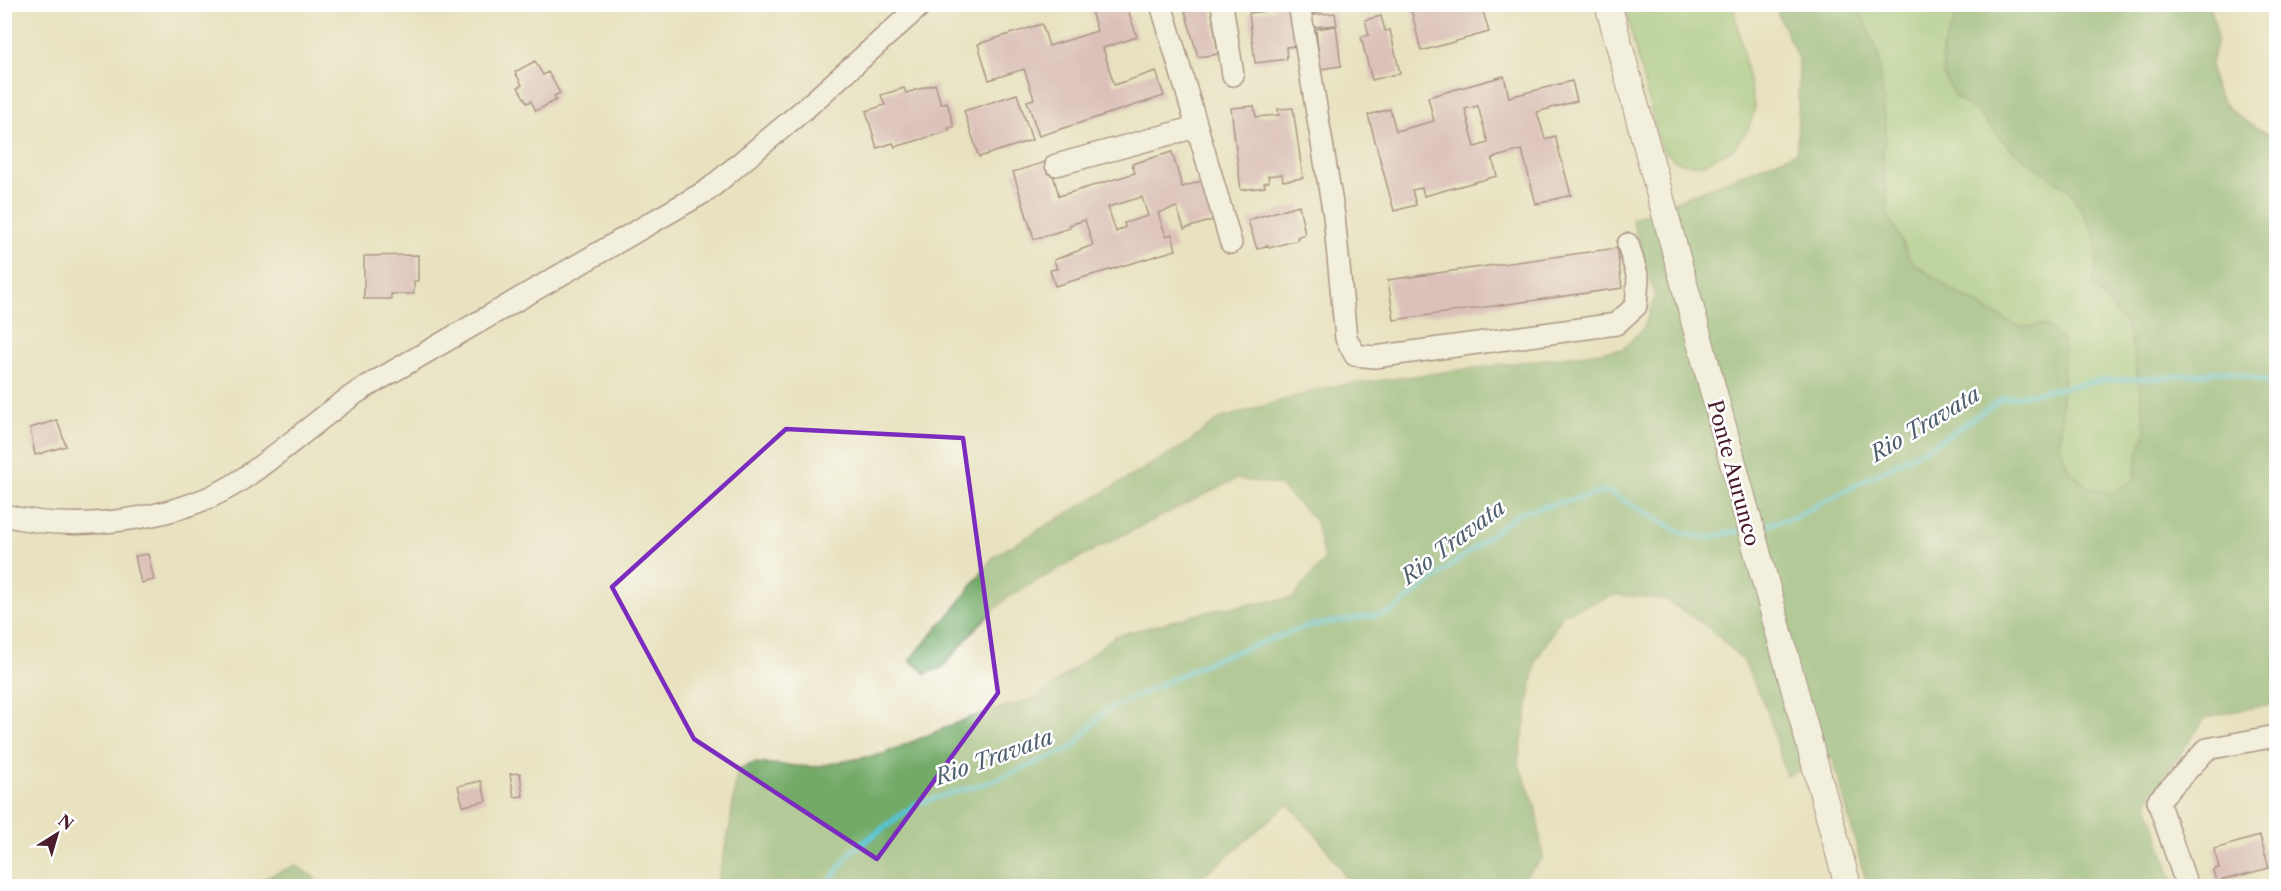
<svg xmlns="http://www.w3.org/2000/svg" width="2281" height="891" font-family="'Libre Caslon Text',serif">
  <rect width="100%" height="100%" fill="#fff"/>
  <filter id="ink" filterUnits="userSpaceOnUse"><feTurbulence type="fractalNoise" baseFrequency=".0167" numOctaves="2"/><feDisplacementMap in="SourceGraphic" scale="12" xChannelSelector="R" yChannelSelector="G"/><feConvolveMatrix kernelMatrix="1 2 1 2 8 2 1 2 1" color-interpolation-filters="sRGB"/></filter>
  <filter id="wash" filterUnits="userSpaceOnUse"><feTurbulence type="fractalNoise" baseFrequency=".008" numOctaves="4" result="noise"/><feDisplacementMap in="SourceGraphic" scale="24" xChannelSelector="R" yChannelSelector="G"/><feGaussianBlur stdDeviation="1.35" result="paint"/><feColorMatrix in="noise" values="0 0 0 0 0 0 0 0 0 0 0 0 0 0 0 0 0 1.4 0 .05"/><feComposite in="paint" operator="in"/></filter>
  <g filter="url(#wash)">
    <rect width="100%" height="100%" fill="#e8e2c0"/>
    <path fill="#8fc477" stroke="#6c7251" stroke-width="1.5" d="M1627 5H1733L1755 109 1748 129 1733 149 1703 164H1686L1674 160 1660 146 1625 8Z
      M1857 5H1958L1953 26 1942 49 1955 97 1976 111 2010 148 2071 192 2095 235 2097 260 2093 284 2125 324 2133 348 2146 432 2138 455 2134 480 2112 494 2088 487 2069 470 2060 445 2064 367 2045 325 2019 327 1952 290 1911 261 1888 214 1883 156 1886 130 1878 53Z"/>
    <path fill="#73aa68" stroke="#5e644a" stroke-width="1.5" d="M1774 5H1857L1878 53 1886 130 1883 156 1888 214 1911 261 1952 290 2019 327 2045 325 2064 341 2060 445 2069 470 2088 487 2112 493 2134 480 2138 455 2146 432 2133 348 2125 324 2093 284 2097 260 2095 235 2071 192 2010 148 1976 111 1955 97 1943 74 1942 49 1953 26 1958 5H2210C2214 17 2218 32 2216 45 2215 52 2210 60 2211 68 2211 105 2248 124 2276 138V703L2206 717 2147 801 2174 886H1867L1833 758 1786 776 1768 713 1743 660 1707 626 1665 599 1615 595 1563 614 1536 661 1518 762 1536 808 1543 858 1515 886H1352L1321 841 1288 804C1254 831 1224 864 1186 886H716L730 826 737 770 754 763 813 767 883 754 971 717 1038 697 1115 636 1218 609 1293 598 1324 560 1316 521 1279 485 1236 479 1095 549 1008 597 973 631 943 667 925 674 910 660 958 604 994 556 1185 445 1219 419 1328 387 1623 349 1644 327 1655 297 1632 219 1797 152 1799 61Z
      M296 865 316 879 309 886H245Z"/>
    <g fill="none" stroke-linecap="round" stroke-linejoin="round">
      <path stroke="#56c2d0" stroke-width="6" d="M1756 527 1793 518 1938 442 2002 399 2105 380 2160 378 2226 371 2276 384
        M826 886 851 852 916 804 995 780 1072 748 1105 711 1213 660 1308 626 1390 613 1519 513 1607 491 1680 532 1707 538 1746 529"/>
    </g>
    <g id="blocks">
      <path fill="#ce9ab5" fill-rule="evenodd" d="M1089 4H1126L1137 37 1103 48 1114 85 1156 71 1164 96 1039 136 1027 101 1034 99 1024 69 989 80 978 44 1042 24 1049 46 1097 31Z
        M1183 4H1211L1218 54 1198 57Z
        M1274 4H1291L1297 46 1286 47 1287 59 1255 63 1249 13 1275 10Z
        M1308 4H1337V5L1310 15Z
        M1410 4H1481L1489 32 1421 51Z
        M1335 13 1337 25 1313 27 1312 15Z
        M1381 16 1385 31 1390 30 1400 73 1372 80 1361 37 1369 35 1365 20Z
        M1336 26 1341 66 1320 69 1316 29Z
        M535 61 543 75 548 72 560 93 554 96 556 100 536 111 531 101 527 103 518 87 522 85 515 72Z
        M1504 76 1509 97 1572 81 1577 101 1537 112 1545 139 1555 136 1571 195 1536 204 1522 150 1492 158 1497 176 1424 196 1422 188 1412 190 1416 205 1394 211 1368 115 1390 109 1396 131 1434 121 1428 97ZM1478 106 1488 143 1475 147 1465 109Z
        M935 84 941 104 947 102 954 127 948 128 949 131 895 147 893 143 877 148 866 111 885 105 881 95 904 88 906 93Z
        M1017 94 1032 140 979 157 964 111Z
        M1254 106 1256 117 1279 115 1278 109 1293 108 1303 178 1283 181 1282 174 1268 176 1269 182 1264 183 1265 187 1241 190 1231 108Z
        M1172 152 1182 187 1208 179 1219 218 1184 229 1177 207 1158 213 1166 236 1172 234 1176 250 1055 286 1050 270 1057 269 1054 260 1093 245 1085 220 1069 225 1070 228 1034 239 1013 172 1049 161 1059 196 1135 173 1132 164ZM1142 197 1148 216 1124 223 1125 227 1116 232 1108 207Z
        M1299 205 1305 234 1297 237 1298 240 1269 248 1268 245 1257 249 1248 220Z
        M1617 248 1622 288 1394 320 1388 280Z
        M418 255V281H414V294H391V299H364V256Z
        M57 420 66 446 35 455 30 428Z
        M148 554 154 580 141 583 135 556Z
        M520 773 523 796 514 797 510 774Z
        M481 781 486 801 463 806 458 786Z
        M2260 836 2269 868 2216 882 2213 870 2219 868 2214 849Z"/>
    </g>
  </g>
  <g filter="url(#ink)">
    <use href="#blocks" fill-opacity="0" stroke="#623c41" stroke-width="1.5"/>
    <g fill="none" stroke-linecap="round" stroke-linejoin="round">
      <defs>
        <path id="minor" d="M1161 4 1231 243
          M1222 4 1233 75
          M1299 4 1334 216 1346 338 1355 355 1375 357 1616 324 1636 306 1638 278 1628 244
          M1056 165 1196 127
          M4 515C73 533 174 521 235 484 278 456 316 420 359 391L708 190 807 107 922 4
          M2187 886 2158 801 2207 749 2276 736"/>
        <path id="tertiary" d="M1608 4 1848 886"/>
      </defs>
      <use href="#minor" stroke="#623c41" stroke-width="24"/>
      <use href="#tertiary" stroke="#623c41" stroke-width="28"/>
      <use href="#minor" stroke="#fff" stroke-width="21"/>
      <use href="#tertiary" stroke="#fff" stroke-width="26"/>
    </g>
  </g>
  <path d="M0 0H2281V891H0ZM786 429 963 438 998 693 877 859 694 739 612 587Z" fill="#e8e2c0" fill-opacity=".55" fill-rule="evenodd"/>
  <path fill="none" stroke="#7b2cbf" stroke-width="4.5" stroke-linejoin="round" d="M786 429 963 438 998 693 877 859 694 739 612 587Z"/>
  <g text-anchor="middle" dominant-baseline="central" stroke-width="5" stroke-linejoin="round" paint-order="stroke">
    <g font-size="21" fill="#4a1f2b" stroke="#fff">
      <text transform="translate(1734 473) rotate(75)">Ponte Aurunco</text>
    </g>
    <g font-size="22" font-style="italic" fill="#4f606d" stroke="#fff">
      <text transform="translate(1925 424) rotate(-31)">Rio Travata</text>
      <text transform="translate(1453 542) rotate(-37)">Rio Travata</text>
      <text transform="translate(994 757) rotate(-20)">Rio Travata</text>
    </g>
  </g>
  <rect width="2281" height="891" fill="none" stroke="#fff" stroke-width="24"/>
  <g transform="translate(57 834) rotate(37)" stroke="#ffffff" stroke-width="4.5" paint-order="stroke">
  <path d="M0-4.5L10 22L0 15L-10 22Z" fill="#4a1f2b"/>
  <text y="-9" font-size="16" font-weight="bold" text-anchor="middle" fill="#4a1f2b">N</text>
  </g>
</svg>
